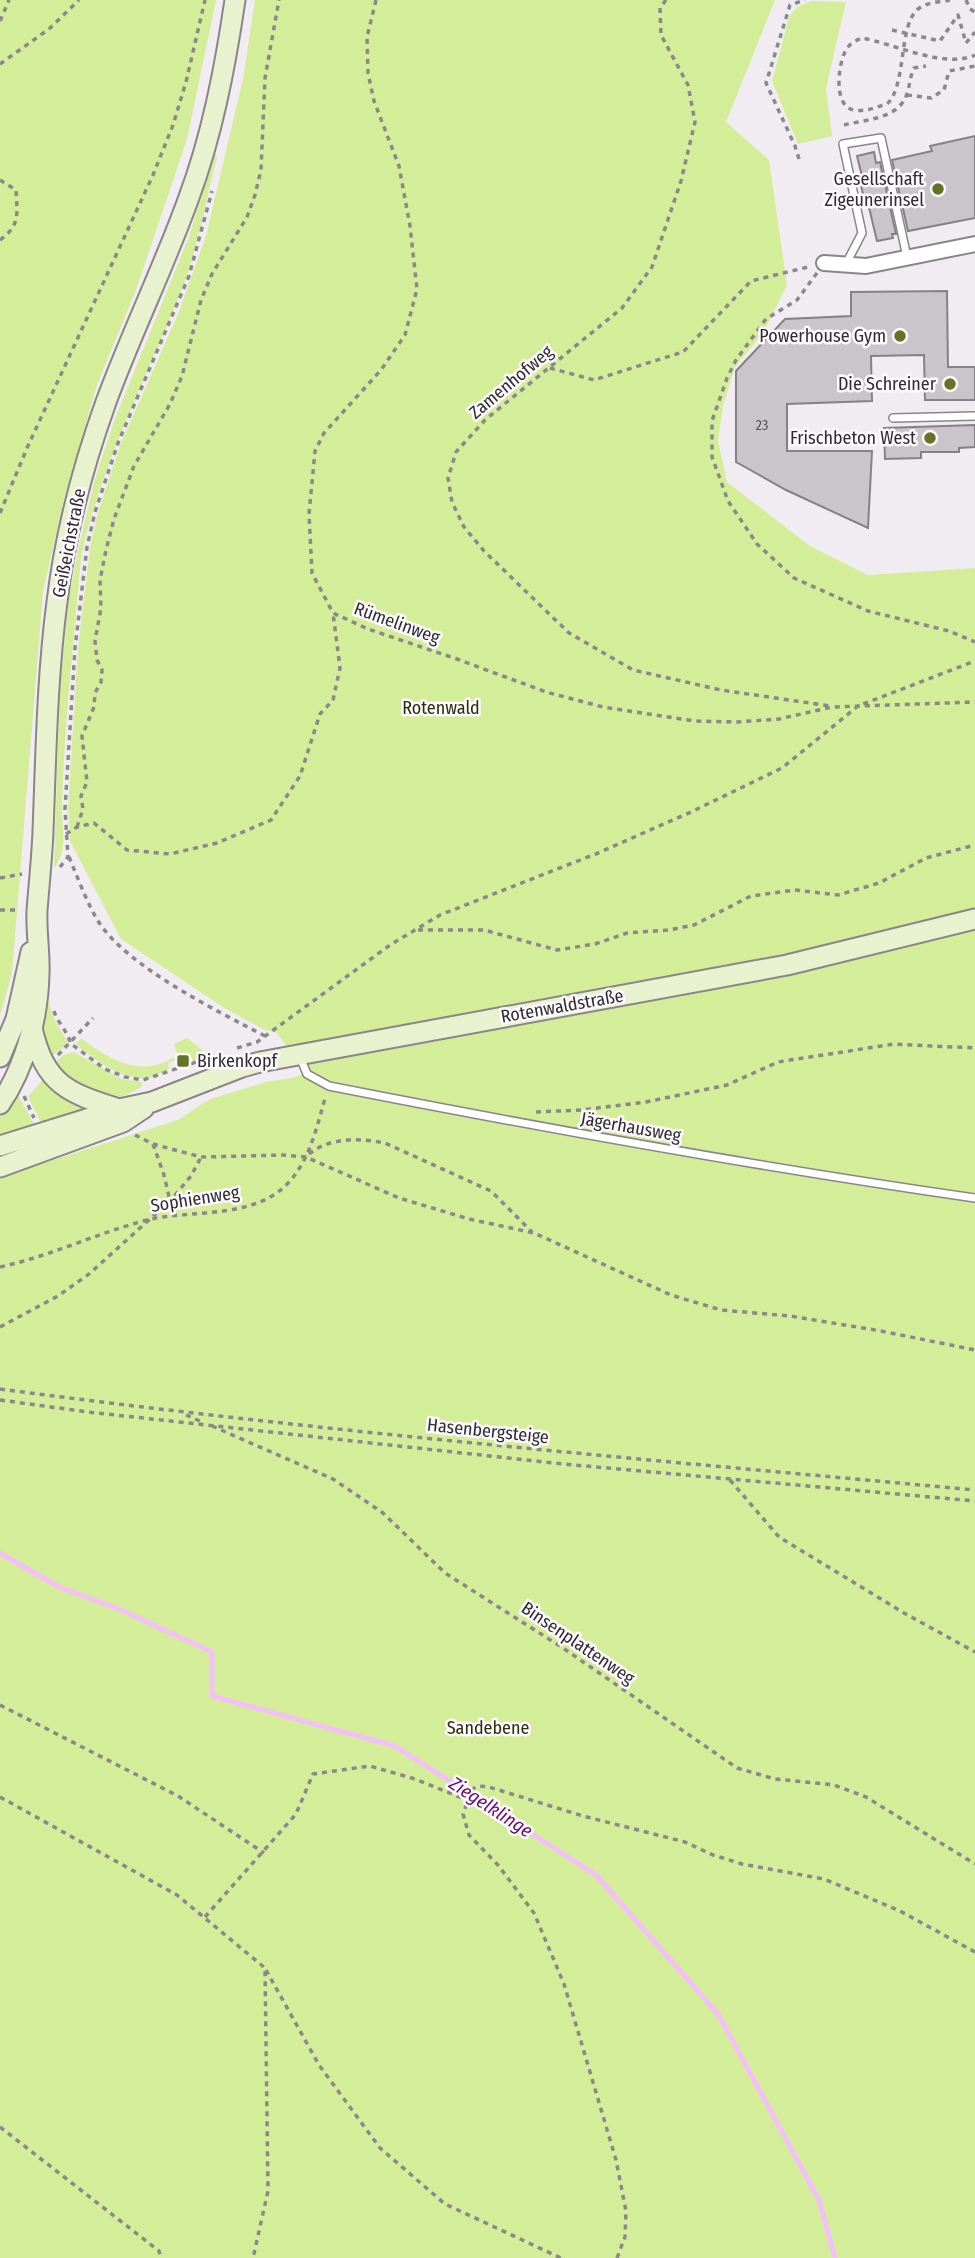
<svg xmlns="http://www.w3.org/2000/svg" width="975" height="2258" font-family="'Fira Sans Condensed',sans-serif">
  <rect width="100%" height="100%" fill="#f1ecf2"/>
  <path fill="#d4ed98" d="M0 0H216L187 139 136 290 97 385 63 503 43 592 12 973 0 1016Z
    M255 0H775L726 122 769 160 787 285 763 333 735 367 723 406 718 441 727 482 810 546 868 575 975 568V2258H0V1173L45 1157 47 1162 178 1120 210 1099 266 1082 292 1078 306 1073 277 1033 263 1029 226 1009 121 939 70 841 68 808 78 648 90 548 98 512 121 443 178 314 206 236 243 79Z
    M811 1 846 2 826 88 832 136 798 144 772 81 789 17 797 7Z
    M215 154 217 157C207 196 200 237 187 275 161 347 125 414 101 487 92 513 83 541 80 569 73 648 64 728 62 808 61 830 69 849 54 868L60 684 69 598 79 546 94 482 114 421 188 239Z
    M46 995 54 1019 67 1041 65 1046 50 1057 39 1023Z
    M81 1038C101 1054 125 1069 152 1066 160 1065 170 1059 178 1056L174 1044 187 1038 210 1056 193 1061 190 1055 168 1063 169 1069C163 1072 155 1077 148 1078 122 1081 94 1059 76 1044Z
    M74 1052 121 1079 142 1082V1086C108 1112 80 1087 52 1066L63 1055Z
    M45 1077 90 1108 45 1123 40 1121 28 1097Z
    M16 1092 35 1125 0 1137V1117Z"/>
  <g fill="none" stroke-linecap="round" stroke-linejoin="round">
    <path stroke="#f5bffc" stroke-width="5" d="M0 1553 59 1587 119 1609 212 1652V1696L395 1746 596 1875 718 2014 819 2200 835 2258"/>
  </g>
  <path fill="#cac5cb" stroke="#858186" stroke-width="2" d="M975 136V218L908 231 892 160 932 151 930 146Z
    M874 152 876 163 880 162 896 234H892L893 238 877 241 868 203 865 204 861 185 864 184 857 156Z
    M947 291 948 367H975V400H925L924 355 871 356 872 401 787 404V451H872L868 528 786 490 736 462V371L785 319 851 316V292Z
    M975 425V447L959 448V452H921V458L885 459 884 428Z"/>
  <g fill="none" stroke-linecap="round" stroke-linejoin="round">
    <defs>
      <path id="service" d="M846 264 862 233 843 144 881 138 907 257
        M893 418 975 416
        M300 1057 307 1074 329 1086C543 1128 758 1167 975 1198"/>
      <path id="minor" d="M824 263 866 266 975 244"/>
      <path id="secondary" d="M32 1028C45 1085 68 1093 119 1109
        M0 1057 16 1019 31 952
        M0 1104C25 1067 38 1019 39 974 40 953 36 932 37 911 39 884 42 858 43 831 46 755 47 678 57 602 65 535 83 466 106 402 131 334 163 269 188 200 212 136 225 68 235 0
        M0 1146 119 1109 152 1102 242 1067 260 1062 787 965 975 919
        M0 1167 123 1122 144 1108"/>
    </defs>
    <use href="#service" stroke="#8a858a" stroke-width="10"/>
    <use href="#minor" stroke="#8a858a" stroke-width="18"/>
    <use href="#secondary" stroke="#8a858a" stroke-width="23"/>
    <path stroke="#8b888c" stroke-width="3.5" stroke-dasharray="5 5" stroke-linecap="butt" d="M376 0 367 37 368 73 374 101 399 166 410 226 417 289 405 335 381 370 324 433 315 451 309 514 312 573 333 613 368 629 457 659 546 692 603 707 695 721 737 722 779 719 832 707 975 702
      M666 0 660 8 661 35 688 85 695 122 681 181 652 267 622 308 485 420 456 452 448 478 452 502 464 527 484 551 569 633 633 670 721 690 830 706
      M950 0C940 2 927 2 918 9 898 25 907 86 887 104 876 107 866 112 854 110 832 107 838 59 848 47 852 42 857 40 862 38 895 44 944 69 975 55
      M966 0 970 9 975 12
      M0 21 9 0
      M892 30 940 41 958 15 966 43 975 32
      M0 64 49 29 79 0
      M907 95 931 98 944 90 949 71 975 66
      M844 125C863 120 894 119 904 100 910 91 909 78 914 68L926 66
      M799 159 795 146 766 83 790 5 805 0
      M0 180 16 190C17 213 21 225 0 240
      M817 273 797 300 766 319 736 360 727 378 712 421V457L728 501 757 544 794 578 868 611 949 631 975 642
      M550 368 594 380 683 352 751 281 812 266
      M0 513 27 448 153 175 173 125 186 82 205 0
      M77 827 83 809 81 796 87 782 82 736 94 707 95 693 101 682 102 670 97 660 95 641 101 608 100 580 106 550 114 519 134 466 170 404 182 376 201 300 212 274 247 217 255 195 261 170 265 78 279 0
      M66 834 77 827 94 823 127 850 170 854 217 843 271 820 300 776 320 714 333 700 340 668 333 613
      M69 857C78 878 86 901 98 921 126 966 217 1011 265 1036
      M60 867 68 857 65 809 75 648 87 547 95 512 118 443 189 276 212 191
      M0 878 22 874
      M0 910H19
      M418 930H484L557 950 595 944 627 933 669 930 694 925 751 896 795 890 838 895 879 883 926 858 975 845
      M54 1011C57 1022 69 1033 70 1043L105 1069 125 1077 143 1080 220 1054
      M237 1048 257 1042 390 945 440 915 598 853 691 812 782 768 858 706 975 661
      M58 1055 93 1018
      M24 1096 34 1118
      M536 1112 581 1110 646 1102 727 1085 778 1062 894 1044 975 1048
      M135 1135 153 1144 201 1157 283 1155 306 1157 399 1198 469 1219 534 1233 671 1295 721 1310 790 1316 881 1331 975 1350
      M153 1144 164 1175 170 1201
      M309 1154C330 1137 359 1138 385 1143L491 1191 532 1232
      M0 1267C51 1256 97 1233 147 1220 192 1209 255 1220 289 1182 311 1158 317 1125 326 1095
      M0 1327 58 1296 89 1274 170 1201 191 1176 201 1157
      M0 1389C324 1432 650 1460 975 1490
      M0 1400 88 1412 563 1464 975 1501
      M186 1415 202 1422
      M212 1426 333 1479 383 1513 445 1573 563 1648 737 1768 775 1779 834 1785 866 1797 975 1864
      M730 1480 779 1537 904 1613 975 1652
      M0 1705 178 1796 264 1853
      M0 1797 177 1895 265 1968 268 2191 253 2258
      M205 1917 296 1814 313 1774 370 1766 415 1779 467 1800
      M266 1970 319 2065 380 2148 445 2204 561 2258
      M0 2127 159 2251 161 2258
      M617 2258 625 2237 626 2211 616 2160 564 1984 534 1913 498 1865 469 1835 463 1814 472 1789 479 1786 489 1787 583 1816 685 1842 713 1855 742 1864 824 1879 900 1911 975 1952"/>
    <use href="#service" stroke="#fff" stroke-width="7"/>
    <use href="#minor" stroke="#fff" stroke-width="14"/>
    <use href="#secondary" stroke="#e9f2cf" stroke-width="19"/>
  </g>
  <g fill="#627524" stroke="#fef9ff" stroke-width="2.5">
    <circle cx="938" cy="189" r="7"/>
    <circle cx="900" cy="336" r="7"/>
    <circle cx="950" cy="384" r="7"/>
    <circle cx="930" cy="438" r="7"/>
    <rect x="176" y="1054" width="14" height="14" rx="3.5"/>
  </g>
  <g text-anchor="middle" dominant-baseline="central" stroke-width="5" stroke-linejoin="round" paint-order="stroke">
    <g font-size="14" fill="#555256">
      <text x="762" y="425">23</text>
    </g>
    <g font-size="18" fill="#2e2c2f" stroke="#fef9ff" text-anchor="end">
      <text x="924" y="179">Gesellschaft<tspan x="924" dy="21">Zigeunerinsel</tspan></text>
      <text x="886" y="336">Powerhouse Gym</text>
      <text x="936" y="384">Die Schreiner</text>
      <text x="916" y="438">Frischbeton West</text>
      <text x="197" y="1061" text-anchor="start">Birkenkopf</text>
    </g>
    <g font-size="18" fill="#2e2c2f" stroke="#fef9ff">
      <text transform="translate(511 382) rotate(-40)">Zamenhofweg</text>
      <text transform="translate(69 543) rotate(-79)">Geißeichstraße</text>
      <text transform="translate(397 623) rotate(20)">Rümelinweg</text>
      <text transform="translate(562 1006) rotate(-10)">Rotenwaldstraße</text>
      <text transform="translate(631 1127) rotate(10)">Jägerhausweg</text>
      <text transform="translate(195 1199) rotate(-9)">Sophienweg</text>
      <text transform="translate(488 1431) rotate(6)">Hasenbergsteige</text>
      <text transform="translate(578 1643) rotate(34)">Binsenplattenweg</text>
    </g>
    <g font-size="18" fill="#273008" stroke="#fef9ff">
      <text x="441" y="708">Rotenwald</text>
      <text x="488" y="1728">Sandebene</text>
    </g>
    <g font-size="19" font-style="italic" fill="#62126d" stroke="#fef9ff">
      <text transform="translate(491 1807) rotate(33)">Ziegelklinge</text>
    </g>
  </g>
</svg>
